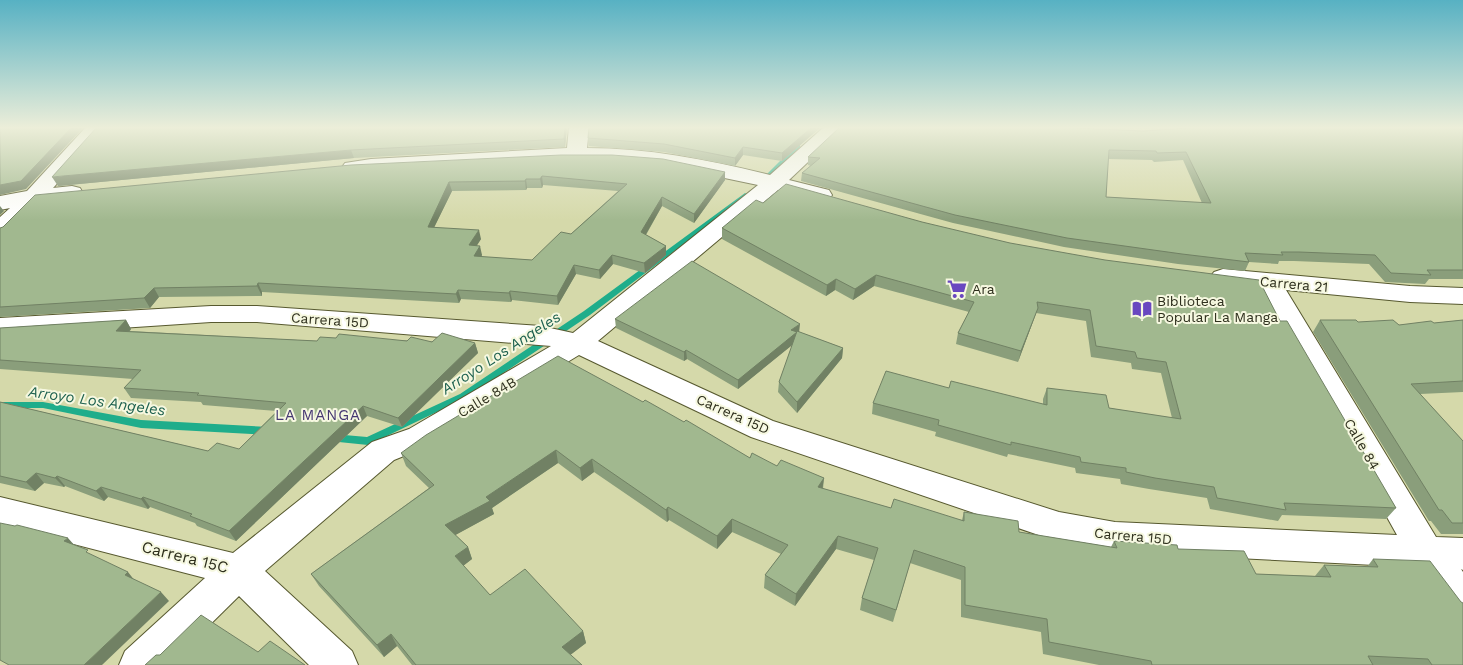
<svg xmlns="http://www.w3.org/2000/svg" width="1463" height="665" font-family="'Work Sans',sans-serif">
  <rect width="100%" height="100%" fill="#d5d9aa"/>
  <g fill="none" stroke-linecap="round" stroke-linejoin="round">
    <path fill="#1fad8b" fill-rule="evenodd" d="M798 144 800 145V147L769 178H765V176L796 145Z
      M745 193 747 194V196L590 315 466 398 368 445 329 441 328 438 329 435 333 434 367 437 460 394 584 311Z
      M0 402H43L141 420 270 427 274 428 275 431 274 434 270 435 141 428 43 408H0Z"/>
    <defs>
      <path id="minor" d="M86 127H107L53 188 72 186 80 188 83 193 80 198 40 202 8 235 0 237V217L10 208 0 210V196L27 191Z
        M569 127H589L587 148C649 148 710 160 770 175L824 127H845L789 180 829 190 832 195 829 200 821 202 778 190 598 341 773 421 1059 512 1115 522 1397 535 1259 288 1214 282 1210 277 1214 272 1223 269 1410 286 1463 288V304L1410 302 1286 290 1436 537 1463 538V570L1461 569 1463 572V618L1449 613 1415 567 1115 552 1059 542 751 437 579 355 431 445 394 460 265 571 352 651 358 665H309L239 596 169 665H119L125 651 205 578 0 525V497L233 553 372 442 409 429 551 346 257 322H211L0 336V318L211 306H257L541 326 573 333 758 185 672 167 607 160 468 165 352 173 345 171 342 167 345 163 371 159 567 148Z"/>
    </defs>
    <use href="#minor" stroke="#57592f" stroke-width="2"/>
    <use href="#minor" fill="#fff" fill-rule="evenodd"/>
  </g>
  <path fill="#8a9e7b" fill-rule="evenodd" d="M97 127H567L565 147 354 158 58 186Z
    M821 127 782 161 743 155 735 166 664 152 589 146 588 138Z
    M1463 127V279H1429L1425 284 1385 282 1369 264 1294 261H1279L1278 264 1249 262 1245 271 1178 264 1064 247 953 223 801 181 802 173 811 166 808 165V157L1143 131ZM1108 159 1152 160 1154 162 1183 160 1202 203 1106 197Z
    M351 165 725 172V180L694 223 662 206 646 235 666 246V255L645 273 613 264 600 279 576 274 558 305 512 300 511 302 461 299 459 303 262 292V296L159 297 150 308 0 317V228ZM543 185 618 191 571 234 532 260 481 257 482 255 476 246 481 239 434 227 452 191 526 190 527 188H542Z
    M763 203 1280 321 1396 508 1386 519 1282 515 1278 521 1210 509 1207 498 1149 489 1121 484 1120 479 1076 473 1075 468 1008 454 1007 457 935 436 936 432 872 414 873 403 949 388 1043 404V399L1047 388 1109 408 1172 418 1161 373 1132 369 1131 363 1091 357 1086 321 1036 313 1018 362 956 344 958 333 969 312 874 286 853 300 835 290 826 296 722 239V228Z
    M615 319 799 332 843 348 842 358 797 413 778 392 779 382 793 344 738 389 687 359 684 361 616 328Z
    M126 320 131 329 130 331 317 341 336 338 475 343 478 353 402 427 367 416 236 541 197 526 195 523 150 507 148 509 108 497 104 501 65 486 64 487 44 483 35 491 0 483V402L208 451 239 449 277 411 203 405 201 402 131 398 124 388 133 379 0 369V328Z
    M1320 320 1358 322 1399 325 1434 323 1463 320V392L1420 394 1463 441V534H1441L1431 521H1429L1313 332Z
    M643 402 750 458 777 466 824 478 823 489 891 508 962 520 964 512 1019 532 1111 547 1114 541 1178 549 1256 574 1315 576 1324 565 1367 567 1373 559 1463 665H1099L1043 654 1041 632 961 617V580L910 563 893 622 860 610 862 598 874 560 836 549 795 606 764 588 765 575 781 554 732 532 717 549 669 520 667 522 594 472 582 481 558 463 492 508 494 514 455 535 468 547 472 559 463 566 490 595 583 631 586 643 570 655 582 665H412L397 646 384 657 319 586 311 574 429 488 406 466 401 453Z"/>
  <path fill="#718164" d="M72 127H84L26 189 0 195V185Z
    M565 127H567L565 147 564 139Z
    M812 127H821L782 161V153Z
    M743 147V155L735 166V158Z
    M351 150 354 158 58 186 52 177Z
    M725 172V180L694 223V214Z
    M542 176 543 185 542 188 540 179Z
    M526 179 527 188 526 190 525 181Z
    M449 182 452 191 430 236 428 227Z
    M662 197V206L642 241 641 232Z
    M0 206 4 211 0 215Z
    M479 230 481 239 471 255 469 245Z
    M480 246 482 255 476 266 474 256Z
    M666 246V255L645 273 644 263Z
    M612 255 613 264 600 279 599 270Z
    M574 265 576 274 558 305 557 296Z
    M876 275 874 286 853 300 855 289Z
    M836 279 835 290 826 296 827 285Z
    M258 283 262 292V296L257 286Z
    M154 288 159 297 150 308 144 298Z
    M458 290 461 299 459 303 456 294Z
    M510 291 512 300 511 302 509 293Z
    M1038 308 1034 319 1018 362 1021 351Z
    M126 320 131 329 122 340 116 331Z
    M800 324 799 333 796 342 738 389V380L791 330Z
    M475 343 478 353 402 427 398 418Z
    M843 348 842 358 797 413V402Z
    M686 350 687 359 684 361V352Z
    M363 406 367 416 236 541 229 531Z
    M556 450 558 463 492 508 494 514 450 538 445 525 486 497Z
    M592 459 594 472 582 481 580 468Z
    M36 473 44 483 35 491 26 482Z
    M57 476 65 486 64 487 55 478Z
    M824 478 822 491 818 487Z
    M101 487 108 497 104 501 96 491Z
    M143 497 150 507 148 509 141 499Z
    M668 507 669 520 667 522 666 510Z
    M732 519V532L717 549V536Z
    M838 536 836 549 795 606 796 594Z
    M68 538 76 547 64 541Z
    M468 547 472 559 459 569 455 556Z
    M128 572 135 581 125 575Z
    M161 592 169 601 102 665H84Z
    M583 631 586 643 565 659 562 647Z
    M391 634 397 646 384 657 377 645Z"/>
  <path fill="#a1b88f" stroke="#718164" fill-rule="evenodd" d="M0 127H72L21 181 0 185Z
    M97 127H565L564 139 351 150 52 177Z
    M589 127H812L782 153 743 147 735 158 664 144 588 138Z
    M840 127H1053L1143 131 1202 127H1463V270H1427L1431 275 1391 273 1375 255 1299 252H1281L1283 255 1245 253 1249 262 1182 254 1067 238 955 215 802 173 820 158 808 157ZM1109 150 1156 151 1157 153 1186 152 1211 203 1106 197Z
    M561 155H612L663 159 725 172 694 214 662 197 641 232 666 246 644 263 612 255 599 270 574 265 557 296 510 291 509 293 458 290 456 294 258 283 257 286 154 288 144 298 0 307V228L3 227 35 195 351 165ZM542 176 627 184 571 234 561 232 532 260 474 256 480 246 469 245 479 230 428 227 449 182 525 181 526 179H540Z
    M786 184 922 222 1010 243 1105 260 1259 280 1280 321H1287L1396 508 1284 503 1286 510 1217 498 1214 487 1155 478 1126 472V468L1081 462 1080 457 1011 442V445L938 425 939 420 873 403 886 371 949 388 951 381 1047 405V388L1106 395 1109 408 1181 419 1166 362 1137 358 1135 352 1096 346 1090 310 1037 302 1038 308 1021 351 958 333 974 302 876 275 855 289 836 279 827 285 722 228 756 200 763 203Z
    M692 261 800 324 791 330 797 332 738 380 686 350 684 352 615 319Z
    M126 320 116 331 317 341 320 337 336 338 339 334 407 341 411 337 432 342 442 333 475 343 398 418 363 406 229 531 190 516 192 514 143 497 141 499 101 487 96 491 57 476 55 478 36 473 26 482 0 476V402L208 451 217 443 239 449 286 403 197 395 199 393 124 388 141 370 0 360V328Z
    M1320 320H1356L1358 322 1393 320 1399 325 1431 321 1434 323 1463 320V381L1411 384 1463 441V523H1452L1442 510H1439Z
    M797 331 843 348 797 402 779 382Z
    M558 356 643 402 645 400 684 422 686 420 750 458 752 453 777 466 781 460 824 478 818 487 891 508 894 499 964 521V512L1018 521 1019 532 1117 548 1114 541 1177 545 1178 549 1244 551 1256 574 1331 577 1324 565 1378 567 1373 559 1430 561 1461 602 1463 603V665H1432L1428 659 1368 656 1373 665H1152L1151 661 1049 642 1047 619 965 605V567L914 550 896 610 862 598 878 548 838 536 796 594 765 575 788 545 732 519 717 536 668 507 666 510 592 459 580 468 556 450 486 497 490 501 445 525 468 547 455 556 490 595 525 569 583 631 562 647 582 665H416L391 634 377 645 311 574 434 485 401 453 426 435Z
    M0 523 15 526 17 525 68 538 64 541 88 550 86 552 128 572 125 575 161 592 84 665H9L0 660Z
    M201 615 258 652 270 641 305 665H145L156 655H160Z"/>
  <linearGradient id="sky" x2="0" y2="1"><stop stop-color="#57b1c3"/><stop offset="0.58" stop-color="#eceed9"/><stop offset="1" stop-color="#eceed9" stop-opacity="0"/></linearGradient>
  <rect width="1463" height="220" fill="url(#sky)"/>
  <defs>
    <symbol id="supermarket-bare" viewBox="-9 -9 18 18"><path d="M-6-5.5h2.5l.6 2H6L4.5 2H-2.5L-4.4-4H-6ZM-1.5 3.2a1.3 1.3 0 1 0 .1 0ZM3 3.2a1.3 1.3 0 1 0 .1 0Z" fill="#6947c0" stroke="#f6f8e0" stroke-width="2.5" paint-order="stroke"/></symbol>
    <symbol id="library-bare" viewBox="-9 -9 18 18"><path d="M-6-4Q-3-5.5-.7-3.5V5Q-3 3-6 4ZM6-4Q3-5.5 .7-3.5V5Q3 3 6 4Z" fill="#6947c0" stroke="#f6f8e0" stroke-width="2.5" paint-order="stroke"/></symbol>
  </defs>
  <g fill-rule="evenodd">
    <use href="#supermarket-bare" x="943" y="275" width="28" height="28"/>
    <use href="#library-bare" x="1128" y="295" width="28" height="28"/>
  </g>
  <g text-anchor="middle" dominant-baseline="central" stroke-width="4" stroke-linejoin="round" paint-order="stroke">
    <g font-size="14" fill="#2e2f1d" stroke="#f6f8e0">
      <text transform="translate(1294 284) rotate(5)">Carrera 21</text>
      <text transform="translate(330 320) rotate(4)">Carrera 15D</text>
      <text transform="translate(487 397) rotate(-31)">Calle 84B</text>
      <text transform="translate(733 414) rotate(24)">Carrera 15D</text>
      <text transform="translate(1362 444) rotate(60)">Calle 84</text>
      <text transform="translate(1133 536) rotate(5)">Carrera 15D</text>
    </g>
    <g font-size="14" fill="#2e2f1d" stroke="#f6f8e0" text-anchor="start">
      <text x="972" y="289">Ara</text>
      <text x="1157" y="301">Biblioteca<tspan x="1157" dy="16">Popular La Manga</tspan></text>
    </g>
    <g font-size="15" font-style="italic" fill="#1e614f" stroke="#f6f8e0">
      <text transform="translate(501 353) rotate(-33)">Arroyo Los Angeles</text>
      <text transform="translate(97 401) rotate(8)">Arroyo Los Angeles</text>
    </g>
    <g font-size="15" letter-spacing="1" fill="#443672" stroke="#f6f8e0">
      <text x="318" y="415">LA MANGA</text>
    </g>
    <g font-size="16" fill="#2e2f1d" stroke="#f6f8e0">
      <text transform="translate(185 557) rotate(14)">Carrera 15C</text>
    </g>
  </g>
</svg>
